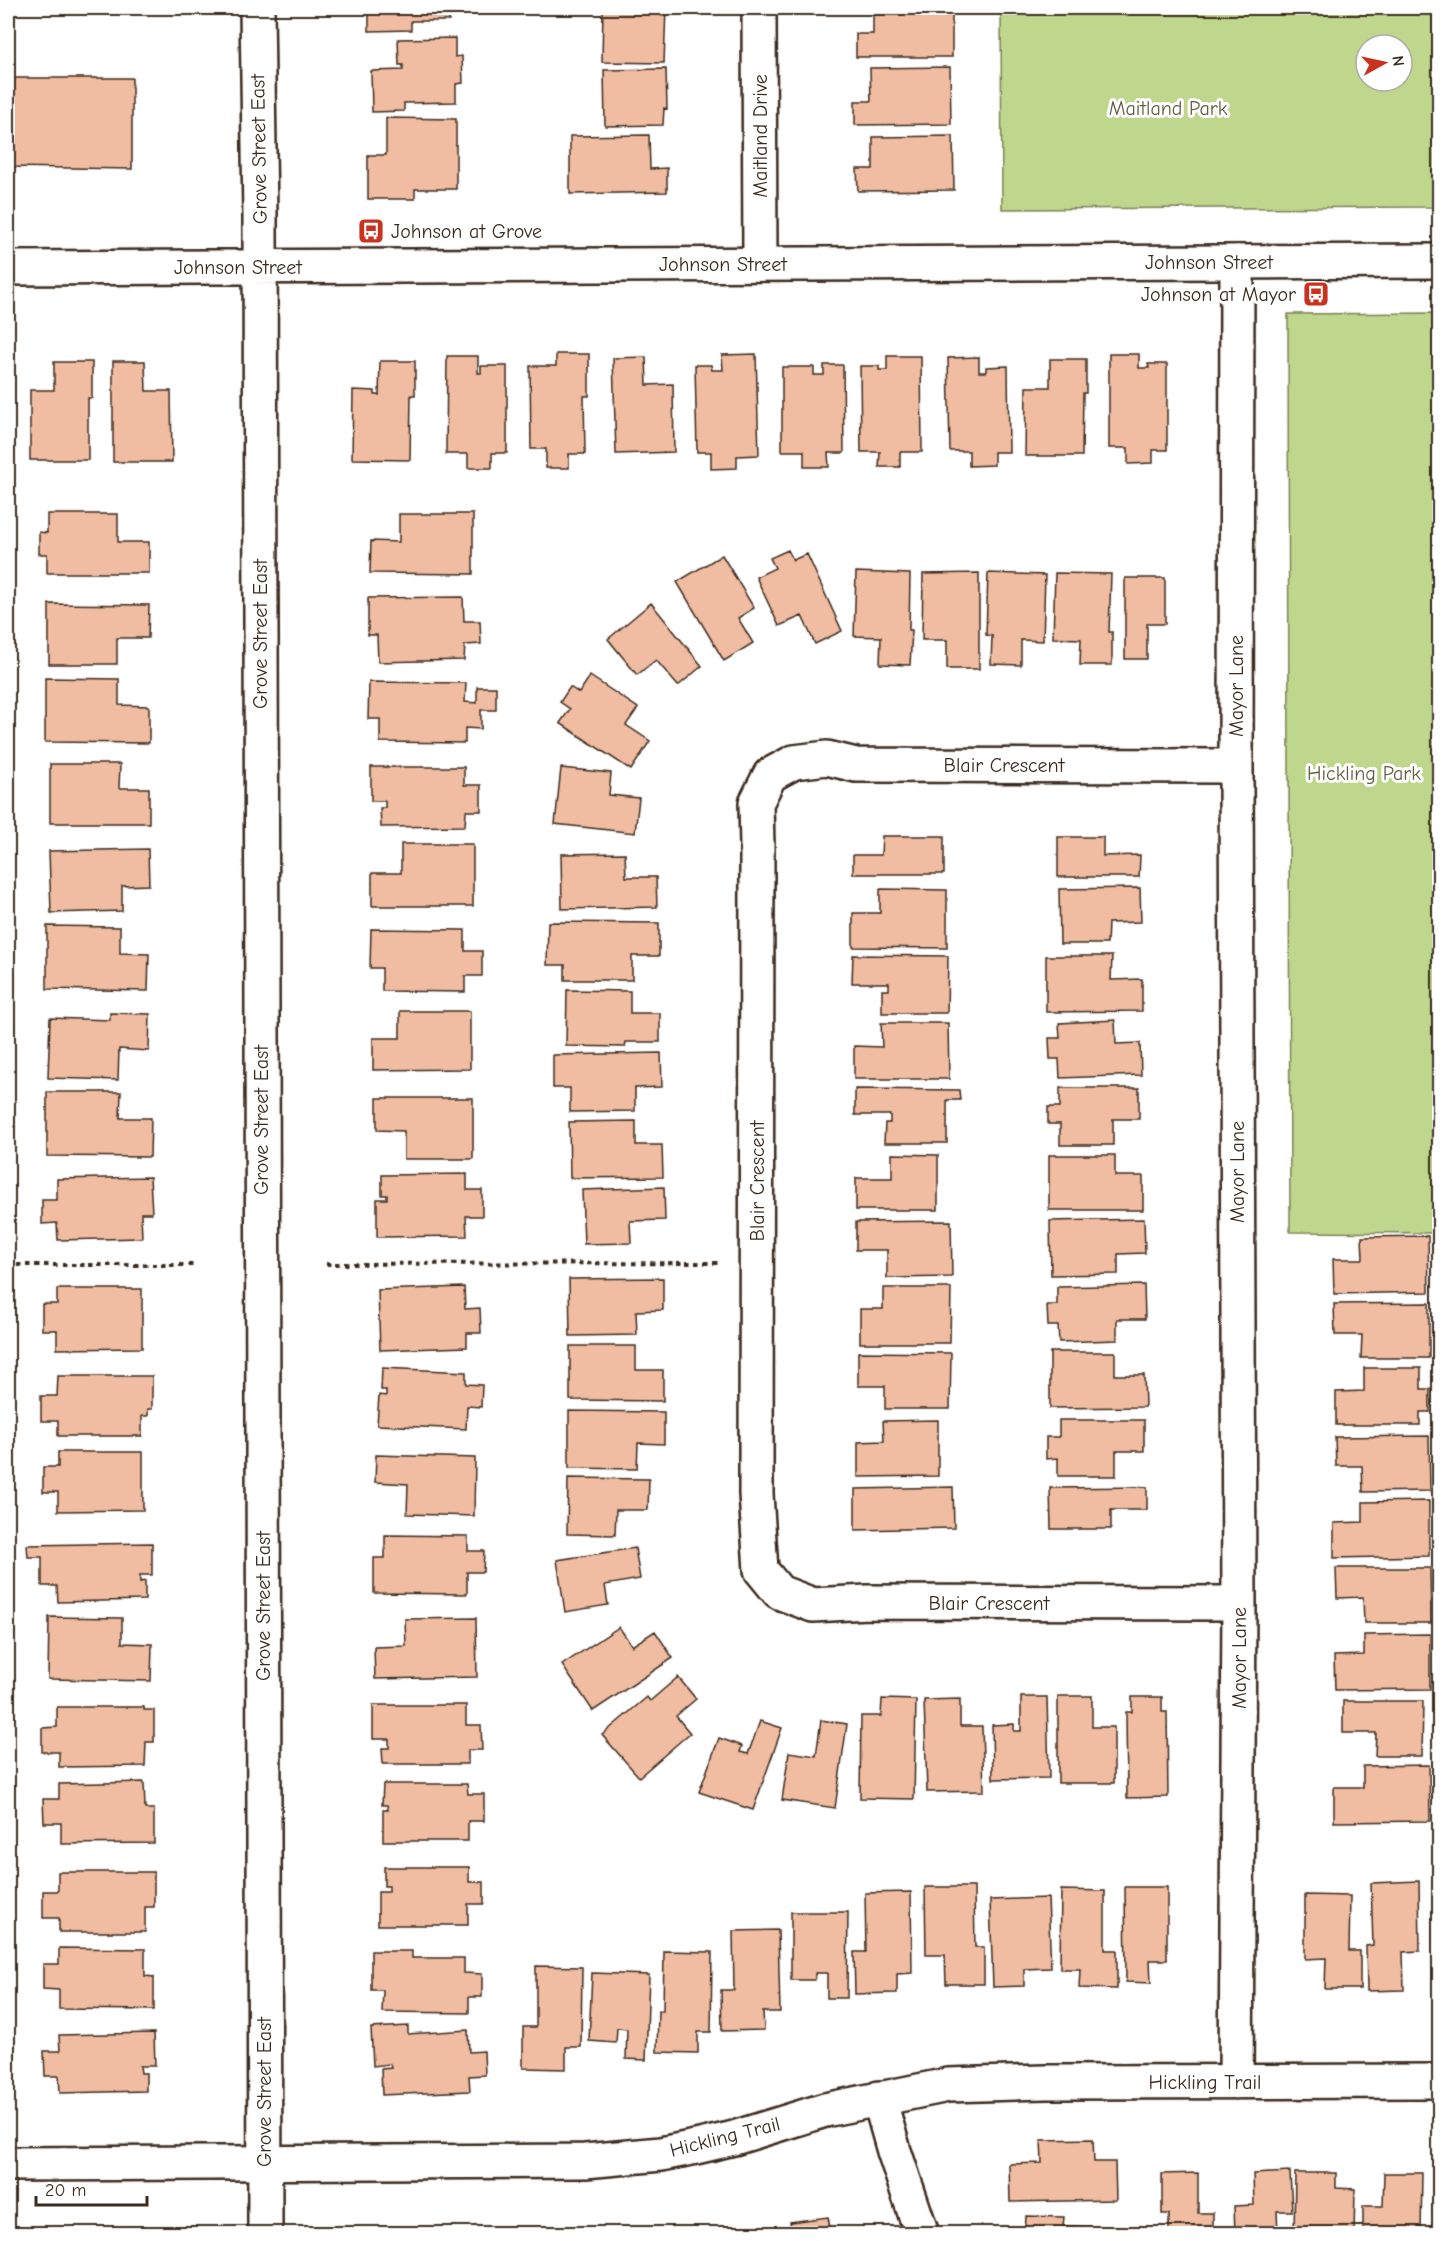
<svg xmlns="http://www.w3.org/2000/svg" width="1447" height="2241" font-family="'Comic Neue',sans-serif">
  <rect width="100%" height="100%" fill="#fff"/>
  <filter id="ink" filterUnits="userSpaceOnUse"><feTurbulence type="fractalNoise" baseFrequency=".0167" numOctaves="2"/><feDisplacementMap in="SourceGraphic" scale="12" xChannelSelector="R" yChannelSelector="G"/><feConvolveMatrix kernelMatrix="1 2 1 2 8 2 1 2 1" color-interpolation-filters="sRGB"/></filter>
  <g filter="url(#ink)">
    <path fill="#bfd78d" stroke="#7d8056" stroke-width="1.5" fill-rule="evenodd" d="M1001 8H1439V207L1002 209ZM1366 45H1402V81H1366Z
      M1439 313V1233L1290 1232 1288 314Z"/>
    <path fill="#f0bca2" stroke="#3b2a1e" stroke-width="1.5" d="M369 8H449V21H411V30L369 31Z
      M603 8H666L664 63 602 62Z
      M873 8H952V57H856V34H873Z
      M455 38V57L462 56 463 83 456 84V102L404 103V111L372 112 371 71 403 70V65H399L398 39Z
      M950 67 951 124 855 125V101H871L870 68Z
      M666 69 667 109 664 108 663 125 605 126 604 70Z
      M8 78H132V169L8 167Z
      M386 118 456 119V189H415V199H368V155H386Z
      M649 135 650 169 667 168V192L570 194V136Z
      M953 136 954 190 858 191 857 169H873V137Z
      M556 354H589V396H584L585 454H569V468H546V449H531L530 366H556Z
      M756 354 759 455 737 456V468L711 469V452H697L695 365H711L712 370H723L722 355Z
      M1109 354H1139V368H1149L1148 364H1167V450H1153V463L1128 464V448H1109Z
      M447 356H478V373H481V366H507V453H492V468H468V454H446Z
      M887 356H921L922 452H900V467H879L880 452H861L860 366H879V370H887Z
      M646 357 647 385 673 384 674 452 616 454 613 358Z
      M979 357V372H986V367L1008 366 1009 452H994V465L969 466V451H950L948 358Z
      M1050 359H1086V393H1083L1082 456H1025L1026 387H1050Z
      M113 361H145L146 391H171L172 462H113Z
      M380 361H415V395H411L410 460 352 459 353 390 375 391V395H379Z
      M54 362H92V398H88V460H30V390H54Z
      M8 363H10V401L8 402Z
      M824 365H843L844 453H828L829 467H804V451H782V367H814V375H824Z
      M47 514H118V542H149V573H47V554H39V532L47 533Z
      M399 514H473V574L370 573 371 541 399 542Z
      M788 550 793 560 807 554 842 631 815 644 802 616 779 626 756 577 775 568 770 558Z
      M722 555 754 608 738 618 753 643 724 661 677 582Z
      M856 572 910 574 909 630H912L910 665 880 664 881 637 854 636Z
      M979 573V669H947V640H922L923 574Z
      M988 573 1045 575 1043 641 1021 640V665L991 664 992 636 986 635Z
      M1055 573 1111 574 1109 632H1112V665H1080L1081 639 1053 638Z
      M1125 578H1165V624H1147V659H1125Z
      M463 597 464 621H480L481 644 465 645 464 660 378 662 377 635H368V598Z
      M651 603 702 666 678 686 656 660 637 675 608 639Z
      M49 604 149 605 148 638H117V664H49Z
      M590 676 638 708 626 725 650 741 631 770 560 723 570 709 560 702 570 687 579 693Z
      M45 678 119 679V705L149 706V743L45 742Z
      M369 682 466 683 465 702 477 703V687H496V710H481V729L465 728V743L380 742V719H368Z
      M50 764H120L119 788H149V823H50Z
      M371 767H464V785H481V811H466L465 826 381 827 380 808H385V801H371Z
      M561 768 611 773 609 795 639 798 635 833 555 824Z
      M882 836H944V874H853V855H881Z
      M1058 837H1103V856L1140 855 1139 877H1058Z
      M401 844H473V906H372V873H401Z
      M148 849 149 885 122 886V911L51 913 49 851Z
      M625 853 626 877H656L657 907 562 909 561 854Z
      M1140 888 1141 922 1108 923 1107 944H1060L1059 889Z
      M880 889 947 890V948L853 947V913H880Z
      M548 922 659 923V956H632V980H565V965H547Z
      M47 926 120 927V953L149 954 148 991 47 989Z
      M371 929 465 930V951H482V976H465V992L382 991V968H370Z
      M853 955 948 956 947 1013H882V990H889V983H852Z
      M1046 956H1112L1111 980 1142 979V1011L1046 1012Z
      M567 990 630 991V1013H660V1042H626L625 1047 566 1046Z
      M400 1011H470V1069L373 1070V1038H400Z
      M110 1013 150 1014 149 1051 119 1049 118 1080 48 1078 50 1018 110 1020Z
      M1115 1020 1116 1044 1140 1043 1141 1075 1060 1078 1059 1059H1050L1049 1038H1060L1059 1023Z
      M881 1023H948L949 1079H854V1046L882 1047Z
      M661 1053 662 1087 635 1088V1111L570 1112V1088H553V1055Z
      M1060 1088H1139V1119H1113V1145H1060V1124H1048V1107H1060Z
      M855 1089 959 1090 960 1100H947V1143H884L885 1123H890V1115H855Z
      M47 1092H121L120 1118H151L150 1157 47 1156Z
      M377 1098H473V1159H404V1131L377 1130Z
      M636 1121V1145H662L663 1177 570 1178 569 1122Z
      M892 1154 938 1155V1210H856V1178H892Z
      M1049 1155H1115V1176H1143V1210H1049Z
      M467 1174V1190H482V1216H466L467 1236 377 1237V1199H387V1195H382V1175Z
      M150 1177 152 1213H141L142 1238 58 1240 57 1223 42 1224V1200H57V1179Z
      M664 1187 665 1220 630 1221 631 1243 584 1244 582 1190Z
      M1144 1219 1145 1253 1118 1254V1274L1051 1275 1050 1221Z
      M951 1221 952 1277 887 1278V1250H856V1222Z
      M1428 1236 1429 1292 1334 1294 1333 1259H1363L1362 1237Z
      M663 1278V1310L636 1311 637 1335 570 1336 569 1279Z
      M1144 1285 1145 1319H1117V1340L1059 1342 1058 1326H1048L1047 1305H1057V1287Z
      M464 1287 465 1309 480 1308 481 1333H467V1347L380 1350 378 1290Z
      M883 1288H951L950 1343H860V1309H883Z
      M57 1289H142V1348L57 1349V1330H42V1304H57Z
      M1429 1303V1358H1361L1362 1335H1335L1334 1304Z
      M570 1346H636V1370H663V1401L570 1400Z
      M858 1352 951 1353 950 1409H885V1386H858Z
      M1050 1352H1115V1375H1144L1145 1407 1050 1408Z
      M382 1368 466 1372V1384L482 1385 481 1407 467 1406 466 1429 377 1425 379 1395 386 1396V1390H381Z
      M1364 1368H1421V1389H1430V1412H1420V1425H1336V1392L1364 1391Z
      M58 1376H152V1409H148V1416H142V1436H58V1421H41V1396H57Z
      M569 1411 664 1412V1444L638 1443 637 1469 569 1468Z
      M938 1420V1476L858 1477V1442L884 1441 883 1421Z
      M1059 1420H1144V1451H1116V1476H1058V1458L1046 1459V1437H1059Z
      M1429 1436 1430 1491 1363 1492 1362 1466H1336L1335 1437Z
      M58 1452H143V1510L58 1511V1492H43V1467H58Z
      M376 1455 475 1458 474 1516 407 1514 408 1484 375 1482Z
      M568 1478 649 1479 648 1510H616L615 1535 567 1534Z
      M953 1487 954 1528 855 1530V1489Z
      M1147 1487V1510H1111V1529H1051L1050 1488Z
      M1429 1501V1556L1334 1558V1523L1363 1522V1502Z
      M385 1535 468 1536V1551H484L483 1572H467V1594L374 1593V1558H385Z
      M152 1543V1575H140V1582L145 1581V1600L58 1602 57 1586H42V1557H28L27 1545Z
      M635 1548 640 1579 605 1585 608 1605 565 1612 557 1560Z
      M1336 1568H1430L1431 1623H1364L1363 1597 1337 1598Z
      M49 1617 122 1618V1643L152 1644 151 1681 48 1679Z
      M476 1618 477 1677 375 1679 374 1647 406 1646 405 1619Z
      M619 1627 632 1646 655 1631 673 1658 593 1711 562 1665Z
      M1430 1634V1689L1335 1690 1334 1656 1364 1655V1635Z
      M678 1677 696 1699 676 1716 690 1733 639 1777 602 1735 647 1697 650 1701Z
      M1058 1696H1092V1727H1114V1783H1058Z
      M1021 1697H1047L1049 1778 993 1779 992 1725 1014 1724V1731H1021Z
      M1132 1697H1162V1712H1167L1168 1797 1127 1798 1126 1712H1132Z
      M882 1699 916 1700 914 1799 860 1798 861 1716H881Z
      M960 1699V1726H982L984 1791 927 1792 924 1700Z
      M1343 1701H1423L1422 1756H1375L1376 1733H1343Z
      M373 1705H466V1725H481L482 1750H468V1764H383L382 1748H389V1739H373Z
      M57 1707H144V1710H154V1742H146L145 1766 59 1767V1752H42V1728L57 1727Z
      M821 1720 847 1724 835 1808 782 1800 789 1752 816 1756Z
      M760 1721 782 1728 753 1810 699 1792 719 1738 742 1746 740 1752 748 1754Z
      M1429 1765 1430 1821 1334 1822V1787H1363V1766Z
      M144 1782 145 1809H154V1843L61 1844V1823H44L43 1799H59V1784Z
      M383 1784H467L468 1794H484V1821H468V1841H383V1810H388L387 1805H382Z
      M384 1867H469V1882H484V1904H468V1925H378V1892H389V1886H384Z
      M58 1872H154V1907H145V1932H59V1918H43V1891H58Z
      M1419 1881 1420 1951 1403 1952 1404 1990 1367 1991 1366 1946 1373 1945 1371 1883Z
      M925 1887H974L975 1947H984V1984H946L945 1955H926Z
      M1125 1887H1167V1960H1150L1151 1983 1126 1982Z
      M1061 1890 1105 1891V1950H1117V1989L1079 1988 1080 1969H1060Z
      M911 1892 912 1973 897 1974V1993L855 1994 854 1952H866L865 1893Z
      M1437 1894H1440V1959H1436Z
      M1305 1895 1350 1896 1349 1951H1360V1989H1325L1326 1958 1305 1959Z
      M1048 1898 1051 1968 1024 1969V1986L993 1987 990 1900Z
      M791 1912H848L847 1998H827V1973H815V1980H791Z
      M778 1930 780 2012H763L764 2030 722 2031 721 1990H734L733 1931Z
      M59 1948 145 1949V1976L154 1977V2010L59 2009V1990L43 1989V1964H59Z
      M371 1951H412V1958H464V1973L482 1974V1997H469V2013L382 2012 383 1990H371Z
      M664 1951 712 1952 711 2032H698V2053L657 2052 658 2011H663Z
      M536 1966 582 1967 581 2047H566V2069L523 2068V2027H536Z
      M592 1973 649 1975 646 2060 626 2059 627 2029 617 2028 616 2043 589 2041Z
      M408 2026V2034L468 2030 469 2052 484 2051 485 2075 469 2076 470 2091 382 2095 381 2069 391 2068 390 2064 373 2066 371 2028Z
      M154 2033 155 2066H140L141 2073H146V2091L60 2093 59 2076H45L44 2051H60L59 2035Z
      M1093 2139 1094 2162H1115L1116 2200 1010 2202 1009 2164 1042 2163 1041 2140Z
      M1433 2171 1440 2172V2214L1433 2213Z
      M1290 2172 1292 2211H1277L1278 2234H1235L1234 2206 1254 2205 1253 2174Z
      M1198 2173V2213H1213V2234H1169V2214H1162V2174Z
      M1295 2173H1336V2188L1355 2189 1354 2234H1294Z
      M1384 2173H1422L1421 2234H1363V2206H1383Z
      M1026 2216 1064 2217 1063 2226 1119 2228V2234H1025Z
      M828 2217 831 2234H792L790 2222Z
      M67 2230H129V2234H67Z
      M401 2231H463V2234H401Z"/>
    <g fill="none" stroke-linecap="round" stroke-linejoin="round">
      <defs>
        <path id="minor" d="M759 8 760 264
          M1236 766 856 765 827 758 794 762 770 775 756 803 757 846 756 1494 761 1570 779 1592 813 1605 867 1602 1239 1603
          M1236 2082 1239 1603 1236 766 1237 262
          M879 2098 894 2151 922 2234
          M8 2164 585 2161 661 2154 696 2147 734 2138 825 2110 948 2085 1045 2082 1440 2081"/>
        <path id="tertiary" d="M257 8 260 218 265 2234
          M8 268 1440 261"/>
      </defs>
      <use href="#minor" stroke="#3b2a1e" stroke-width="38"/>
      <use href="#tertiary" stroke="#3b2a1e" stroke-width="38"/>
      <path stroke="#3b2a1e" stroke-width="4" stroke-dasharray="4.5 4.5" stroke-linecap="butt" d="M326 1264 721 1263
        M8 1265H196"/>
      <use href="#minor" stroke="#fff" stroke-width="33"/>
      <use href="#tertiary" stroke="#fff" stroke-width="33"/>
    </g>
  </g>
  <defs>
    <symbol id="bus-square" viewBox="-11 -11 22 22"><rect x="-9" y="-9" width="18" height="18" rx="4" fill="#c8321e" stroke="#fff"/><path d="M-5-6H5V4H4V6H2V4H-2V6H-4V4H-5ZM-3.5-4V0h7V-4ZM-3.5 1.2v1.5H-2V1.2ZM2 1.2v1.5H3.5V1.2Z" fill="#fff"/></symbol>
  </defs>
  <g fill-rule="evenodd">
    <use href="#bus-square" x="356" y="216" width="30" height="30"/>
    <use href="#bus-square" x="1301" y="279" width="30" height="30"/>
  </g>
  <g text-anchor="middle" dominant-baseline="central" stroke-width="6" stroke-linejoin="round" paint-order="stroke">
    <g font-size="20" fill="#635e3f" stroke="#fff">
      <text x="1168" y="108">Maitland Park</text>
      <text x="1364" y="773">Hickling Park</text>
    </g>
    <g font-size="20" fill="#3b2a1e" stroke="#fff">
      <text transform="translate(760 136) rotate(-90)">Maitland Drive</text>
      <text transform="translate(259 149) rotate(-91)">Grove Street East</text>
      <text x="1209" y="262">Johnson Street</text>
      <text x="723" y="264">Johnson Street</text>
      <text x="238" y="267">Johnson Street</text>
      <text transform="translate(260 634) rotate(-90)">Grove Street East</text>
      <text transform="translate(1236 686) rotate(-90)">Mayor Lane</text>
      <text x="1004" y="765">Blair Crescent</text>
      <text transform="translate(261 1120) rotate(-90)">Grove Street East</text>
      <text transform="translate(1237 1172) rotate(-90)">Mayor Lane</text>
      <text transform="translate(757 1181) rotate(-90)">Blair Crescent</text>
      <text x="989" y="1603">Blair Crescent</text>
      <text transform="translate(263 1606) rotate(-90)">Grove Street East</text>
      <text transform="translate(1239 1658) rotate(-90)">Mayor Lane</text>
      <text x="1205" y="2082">Hickling Trail</text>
      <text transform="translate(264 2092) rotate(-90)">Grove Street East</text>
      <text transform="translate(725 2137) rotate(-14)">Hickling Trail</text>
    </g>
    <g font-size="20" fill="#3b2a1e" stroke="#fff" text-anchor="start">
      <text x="391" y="231">Johnson at Grove</text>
      <text x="1296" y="294" text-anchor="end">Johnson at Mayor</text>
    </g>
  </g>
  <rect width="1447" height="2241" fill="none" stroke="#fff" stroke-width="30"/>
  <rect x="15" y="15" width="1417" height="2211" fill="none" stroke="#3b2a1e" stroke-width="2" filter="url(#ink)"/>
  <g transform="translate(1384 63) rotate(82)"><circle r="28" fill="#ffffff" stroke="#b1aaa5" stroke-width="1.5"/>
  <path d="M0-4.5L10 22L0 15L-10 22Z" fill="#c8321e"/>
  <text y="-9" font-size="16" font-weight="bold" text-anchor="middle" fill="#3b2a1e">N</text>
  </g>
  <path d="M36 2196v9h111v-9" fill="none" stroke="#3b2a1e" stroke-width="3"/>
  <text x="45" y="2196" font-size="18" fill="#3b2a1e" stroke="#ffffff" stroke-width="4.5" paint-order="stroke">20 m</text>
</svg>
